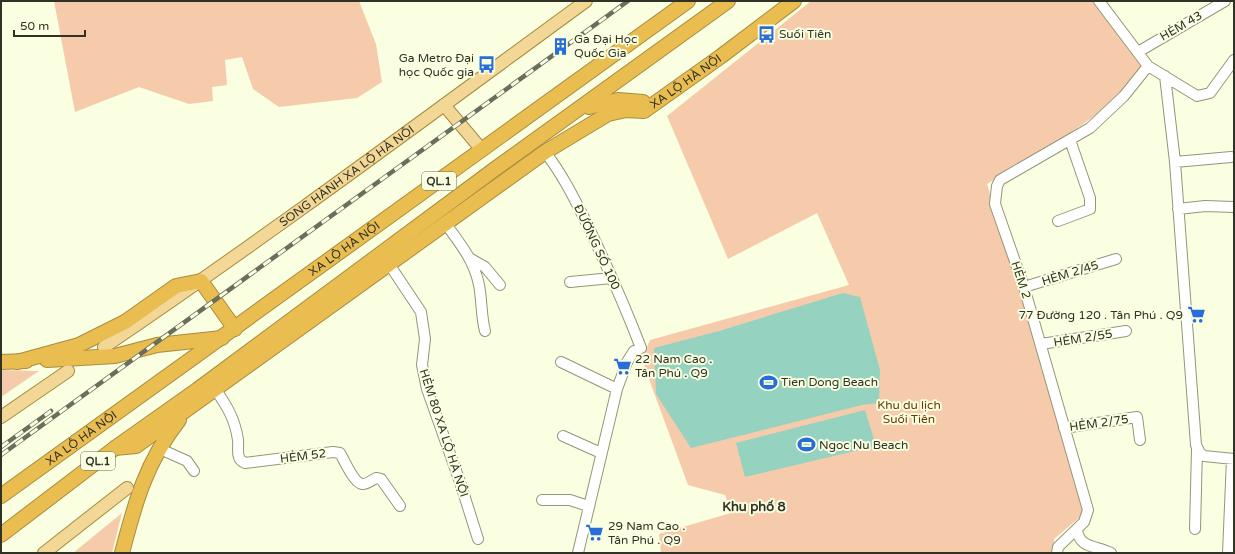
<svg xmlns="http://www.w3.org/2000/svg" width="1235" height="554" font-family="'Varela Round',sans-serif">
  <rect width="100%" height="100%" fill="#f9ffe0"/>
  <path fill="#f6cbab" d="M54 1H359L376 44 382 82 357 98 279 107 253 89 242 57 225 60 227 85 212 87 213 101 189 104 139 87 75 112Z
    M811 1H1103L1145 65 1125 95 1070 133 987 184 1086 512 1054 539V553H661L659 534 731 513 725 495 688 485 642 360 650 340 849 285 817 213 728 259 667 116Z
    M1 370 39 371 1 397Z
    M122 513 112 553H73Z"/>
  <path fill="#95d2bf" d="M843 293 860 297 880 370 879 403 862 405 691 448 656 394 654 348 719 331Z
    M865 410 876 446 745 477 736 443Z"/>
  <g fill="none" stroke-linecap="round" stroke-linejoin="round">
    <defs>
      <path id="minor" d="M1099 1 1148 66 1197 96 1210 93 1234 60
        M1138 52 1225 1
        M1165 76 1175 162 1196 445 1200 453 1204 456 1234 459
        M545 152C563 175 575 200 588 226 607 266 625 306 641 348L634 351 627 362 617 389 578 553
        M1175 162 1231 157
        M1178 209 1205 206 1234 207
        M1058 221 1090 209V198L1070 140
        M445 223C459 242 474 260 479 285 482 300 481 316 485 331
        M471 259 485 267 500 285
        M389 264 421 312 425 339 422 365 427 389 460 482 478 539
        M570 282 612 278
        M1024 287 1116 259
        M1041 344 1126 331
        M561 362 617 389
        M215 389C227 406 235 419 238 440 239 449 235 459 245 463L333 452 340 453C344 460 354 483 362 484 366 485 372 480 376 478L381 479 400 506
        M1064 428 1137 417 1140 440
        M563 436 601 453
        M158 448 187 461 194 471
        M542 500H570L588 506
        M1077 529C1079 549 1096 545 1111 553
        M1195 529 1197 449
        M1057 553 1058 547 1084 522 1088 510 1024 287 995 204 997 186 1000 180 1090 128 1124 96 1148 66
        M1228 553 1232 459"/>
      <g id="major">
        <path d="M444 105 482 150"/>
        <path id="s1" d="M104 347C268 236 426 118 586 1"/>
        <path d="M1 417 68 371"/>
        <path d="M44 553 127 488"/>
      </g>
      <g id="highway">
        <path d="M589 107 618 100 643 102"/>
        <path d="M47 360 115 356 157 345 222 338"/>
        <path d="M1 362 26 361"/>
        <path d="M17 362 79 345 125 322 176 286 201 281 235 329"/>
        <path id="s2" d="M115 448 136 446 545 152 608 114 626 110 644 111 720 57 794 1"/>
        <path id="s3" d="M1 496 688 1"/>
        <path d="M1 535 115 448 197 390 495 169 728 1"/>
        <path d="M122 553C135 503 146 462 179 420"/>
      </g>
    </defs>
    <use href="#minor" stroke="#92977b" stroke-width="12"/>
    <use href="#major" stroke="#a98c41" stroke-width="14"/>
    <use href="#highway" stroke="#a98c41" stroke-width="16"/>
    <use href="#minor" stroke="#fff" stroke-width="10"/>
    <use href="#major" stroke="#f2d796" stroke-width="12"/>
    <use href="#highway" stroke="#eabd50" stroke-width="14"/>
    <defs>
      <path id="rail" d="M1 447 51 411
        M1 455 628 1"/>
    </defs>
    <use href="#rail" stroke="#6b6e5d" stroke-width="4.5"/>
    <use href="#rail" stroke="#f9ffe0" stroke-width="3" stroke-dasharray="9" stroke-linecap="butt"/>
  </g>
  <defs>
    <symbol id="bus-bare" viewBox="-9 -9 18 18"><path d="M-5-6H5V4H4V6H2V4H-2V6H-4V4H-5ZM-3.5-4V0h7V-4ZM-3.5 1.2v1.5H-2V1.2ZM2 1.2v1.5H3.5V1.2Z" fill="#286dda" stroke="#f9ffe0" stroke-width="2.5" paint-order="stroke"/></symbol>
    <symbol id="building-bare" viewBox="-9 -9 18 18"><path d="M-4-6H4V6H1V3H-1V6H-4ZM-2.5-4.3h1.7v1.8h-1.7ZM.8-4.3h1.7v1.8H.8ZM-2.5-1h1.7V.8h-1.7ZM.8-1h1.7V.8H.8Z" fill="#286dda" stroke="#f9ffe0" stroke-width="2.5" paint-order="stroke"/></symbol>
    <symbol id="supermarket-bare" viewBox="-9 -9 18 18"><path d="M-6-5.5h2.5l.6 2H6L4.5 2H-2.5L-4.4-4H-6ZM-1.5 3.2a1.3 1.3 0 1 0 .1 0ZM3 3.2a1.3 1.3 0 1 0 .1 0Z" fill="#286dda" stroke="#f9ffe0" stroke-width="2.5" paint-order="stroke"/></symbol>
    <symbol id="stadium-bare" viewBox="-9 -9 18 18"><path d="M0-5a6.5 5 0 1 0 0 10a6.5 5 0 1 0 0-10ZM-3.5-1.8h7v3.6h-7Z" fill="#286dda" stroke="#f9ffe0" stroke-width="2.5" paint-order="stroke"/></symbol>
  </defs>
  <g fill-rule="evenodd">
    <use href="#bus-bare" x="754" y="22" width="25" height="25"/>
    <use href="#building-bare" x="548" y="34" width="25" height="25"/>
    <use href="#bus-bare" x="474" y="52" width="25" height="25"/>
    <use href="#supermarket-bare" x="1184" y="302" width="25" height="25"/>
    <use href="#supermarket-bare" x="610" y="354" width="25" height="25"/>
    <use href="#stadium-bare" x="756" y="370" width="25" height="25"/>
    <use href="#stadium-bare" x="794" y="432" width="25" height="25"/>
    <use href="#supermarket-bare" x="582" y="520" width="25" height="25"/>
  </g>
  <g text-anchor="middle" dominant-baseline="central" stroke-width="4" stroke-linejoin="round" paint-order="stroke">
    <g fill="#f9ffe0" stroke="#6c705e" stroke-width="1">
      <rect x="422" y="172" width="34" height="18" rx="3"/>
      <rect x="81" y="452" width="34" height="18" rx="3"/>
    </g>
    <g font-size="11" font-weight="bold" fill="#303226">
      <text x="439" y="181">QL.1</text>
      <text x="98" y="461">QL.1</text>
    </g>
    <g font-size="12" fill="#303226" stroke="#f9ffe0">
      <text transform="translate(1181 26) rotate(-30)">HẺM 43</text>
      <text stroke="none"><textPath href="#s2" startOffset="686">XA LỘ HÀ NỘI</textPath></text>
      <text stroke="none"><textPath href="#s1" startOffset="297">SONG HÀNH XA LỘ HÀ NỘI</textPath></text>
      <text transform="translate(597 247) rotate(65)">ĐƯỜNG SỐ 100</text>
      <text stroke="none"><textPath href="#s3" startOffset="423">XA LỘ HÀ NỘI</textPath></text>
      <text transform="translate(1070 273) rotate(-17)">HẺM 2/45</text>
      <text transform="translate(1021 280) rotate(72)">HẺM 2</text>
      <text transform="translate(1083 338) rotate(-9)">HẺM 2/55</text>
      <text transform="translate(1099 423) rotate(-8)">HẺM 2/75</text>
      <text transform="translate(444 433) rotate(72)">HẺM 80 XA LỘ HÀ NỘI</text>
      <text stroke="none"><textPath href="#s3" startOffset="99">XA LỘ HÀ NỘI</textPath></text>
      <text transform="translate(303 456) rotate(-7)">HẺM 52</text>
    </g>
    <g font-size="12" fill="#303226" stroke="#f9ffe0" text-anchor="start">
      <text x="779" y="34">Suối Tiên</text>
      <text x="574" y="39">Ga Đại Học<tspan x="574" dy="14">Quốc Gia</tspan></text>
      <text x="474" y="58" text-anchor="end">Ga Metro Đại<tspan x="474" dy="14">học Quốc gia</tspan></text>
      <text x="1183" y="315" text-anchor="end">77 Đường 120 . Tân Phú . Q9</text>
      <text x="635" y="359">22 Nam Cao .<tspan x="635" dy="14">Tân Phú . Q9</tspan></text>
      <text x="781" y="382">Tien Dong Beach</text>
      <text x="819" y="445">Ngoc Nu Beach</text>
      <text x="608" y="526">29 Nam Cao .<tspan x="608" dy="14">Tân Phú . Q9</tspan></text>
    </g>
    <g font-size="12" fill="#6f3800" stroke="#f9ffe0">
      <text x="909" y="405">Khu du lịch<tspan x="909" dy="14">Suối Tiên</tspan></text>
    </g>
    <g font-size="13" font-weight="bold" fill="#303226" stroke="#f9ffe0">
      <text x="754" y="507">Khu phố 8</text>
    </g>
  </g>
  <rect width="1235" height="554" fill="none" stroke="#303226" stroke-width="4"/>
  <path d="M14 30v6h71v-6" fill="none" stroke="#303226" stroke-width="2"/>
  <text x="20" y="30" font-size="12" fill="#303226" stroke="#f9ffe0" stroke-width="3" paint-order="stroke">50 m</text>
</svg>
